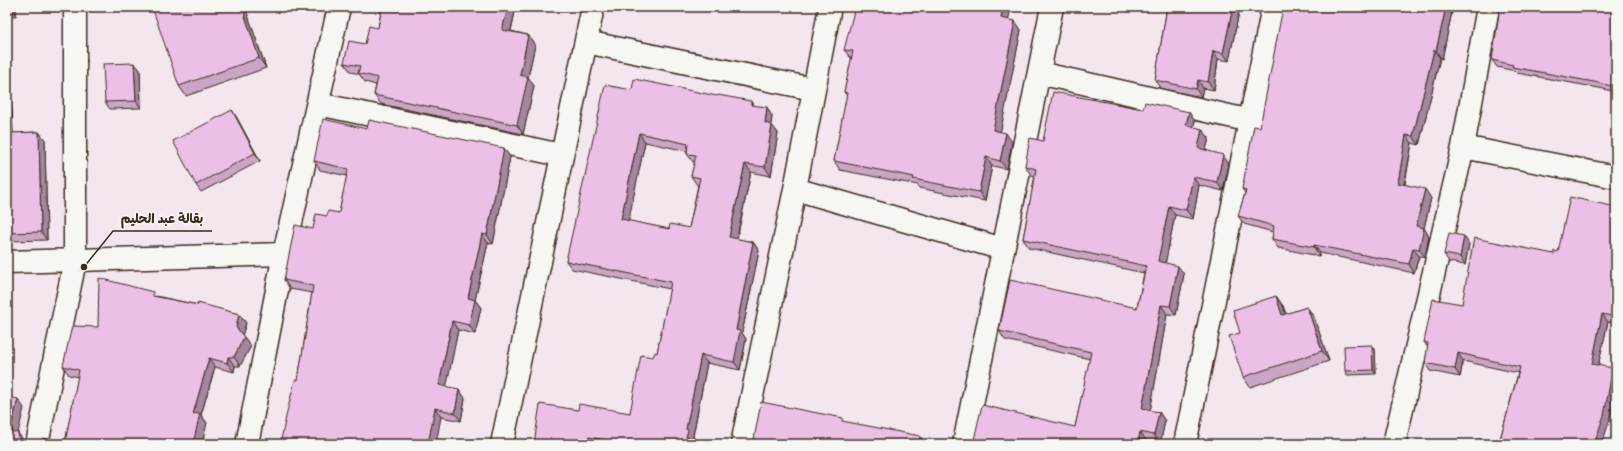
<svg xmlns="http://www.w3.org/2000/svg" width="1623" height="451" font-family="'Gochi Hand','Playpen Sans Arabic',sans-serif">
  <rect width="100%" height="100%" fill="#f3e6ee"/>
  <filter id="ink" filterUnits="userSpaceOnUse"><feTurbulence type="fractalNoise" baseFrequency=".025" numOctaves="2"/><feDisplacementMap in="SourceGraphic" scale="8" xChannelSelector="R" yChannelSelector="G"/><feConvolveMatrix kernelMatrix="1 2 1 2 8 2 1 2 1" color-interpolation-filters="sRGB"/></filter>
  <g filter="url(#ink)">
    <g fill="none" stroke-linecap="round" stroke-linejoin="round">
      <defs>
        <path id="minor" d="M586 42 813 89
          M1039 73 1251 121
          M318 104 561 155
          M1463 147 1616 177
          M795 189 1003 249
          M7 262 284 254
          M37 444 75 261V7
          M247 444 284 254 339 7
          M502 444 593 7
          M742 444 795 189 830 7
          M964 444 1052 7
          M1185 444 1273 7
          M1394 444 1463 147 1488 7"/>
      </defs>
      <use href="#minor" stroke="#3b2a1e" stroke-width="25"/>
      <use href="#minor" stroke="#f6f6f2" stroke-width="22"/>
    </g>
    <path fill="#cba5c6" stroke="#3b2a1e" fill-rule="evenodd" d="M7 7H16V16H7L13 133 39 132 45 140 47 240 7 241Z
      M245 7 266 68 186 96 179 86Z
      M382 7H516L511 31 528 35 535 45 528 77 534 86 523 134 381 104 374 95 376 85 365 82 359 74 351 72 344 63 365 44 378 28Z
      M779 7H790V9Z
      M1011 7 1008 20 1015 21 1021 30 1000 132 1012 142 1007 169 992 166 985 201 919 188 918 185 840 170 834 161 847 96 844 92 852 59 851 58 844 50Z
      M1167 7H1240L1229 61 1218 59 1214 90 1203 88 1201 97 1160 88 1155 80Z
      M1453 7 1442 59 1440 58 1419 145 1412 143 1405 184 1431 198 1424 228 1429 236 1425 257 1419 256 1414 273 1320 253 1319 256 1278 248 1272 239 1273 232 1244 224 1238 216 1245 193 1242 189 1260 127Z
      M1616 7V92L1599 88 1517 73 1515 71 1497 67 1492 60Z
      M134 63 140 70 141 108 110 109 105 102Z
      M632 90 755 106 772 116 771 125 778 133 771 176 751 172 737 239 753 242 759 251 742 333 746 339 740 370 707 363 693 436 694 439 705 444H534L578 410 630 413 653 357 657 353 670 289 572 269 566 261ZM645 142 687 151V154L693 162H695L691 176 697 185H698L689 228 669 229 628 221Z
      M232 110 237 118 260 161 201 192 196 185Z
      M1195 121 1193 127 1202 129 1209 138 1206 150 1229 164 1223 191 1199 185 1193 219 1175 215 1165 263 1184 274 1176 315 1167 314 1150 411 1159 412 1165 421 1160 444 1075 427 1090 359 1005 340 999 331 1137 308 1144 273 1029 248 1023 239 1035 176 1031 175 1025 166 1043 141Z
      M367 129 510 157 493 244 488 243 475 300 481 308 475 334 458 330 446 386 465 398 461 421 441 417 298 380 312 293 290 289 284 280 313 229 327 216 339 213 347 176 320 170 314 161Z
      M1616 207V324L1608 322 1598 365 1616 372V389L1609 422 1499 443 1518 373 1463 361 1460 377 1430 371 1425 363 1428 348 1424 342 1462 304 1554 254 1558 252Z
      M1469 244 1465 265 1449 262 1444 254Z
      M156 296 198 305 239 314 246 323 242 335 251 346 240 366H235L234 372 215 367 201 415 207 423 65 443 78 377 69 375 63 366Z
      M1276 296 1283 306 1286 314 1307 307 1314 317 1329 361 1250 387 1243 377 1240 333Z
      M1375 349 1376 374 1347 375 1345 371Z"/>
    <path fill="#a586a1" stroke="#3b2a1e" d="M10 7H16V16L10 8Z
      M242 7H245L266 68 259 58Z
      M508 7H516L509 39 502 30Z
      M1003 7H1011L1007 27 1001 18Z
      M1233 7H1240L1229 61 1223 53Z
      M1446 7H1453L1442 59 1436 51Z
      M7 16 13 141 8 133 7 117Z
      M1015 21 1021 30 999 139 993 130Z
      M528 35 535 45 528 77 534 86 523 134 517 125 520 75Z
      M1434 50 1440 58 1419 145 1413 136Z
      M1213 51 1218 59 1214 90 1208 82Z
      M134 63 140 70 141 108 136 101Z
      M1198 80 1203 88 1201 97 1196 89Z
      M751 101 757 110 751 105Z
      M767 107 772 116 770 132 765 123Z
      M232 110 237 118 260 161 255 153Z
      M1189 112 1195 121 1192 134 1186 125Z
      M772 125 778 133 771 176 765 167Z
      M1202 129 1209 138 1204 157 1198 148Z
      M39 132 45 140 47 240 41 232Z
      M639 133 645 142 627 228 621 219Z
      M1006 133 1012 142 1007 169 1000 161Z
      M1406 135 1412 143 1403 191 1398 183Z
      M504 148 510 157 493 244 487 235Z
      M1223 155 1229 164 1223 191 1217 182Z
      M986 157 992 166 985 201 979 192Z
      M745 164 751 172 735 246 729 237Z
      M1193 177 1199 185 1193 219 1186 210Z
      M1425 189 1431 198 1424 228 1429 236 1425 257 1419 249 1416 226Z
      M1169 206 1175 215 1164 270 1158 261Z
      M482 234 488 243 475 300 481 308 475 334 469 325 468 298Z
      M1464 236 1469 244 1465 265 1460 257Z
      M753 242 759 251 742 333 746 339 740 370 734 362 736 330Z
      M1314 245 1320 253 1319 256 1314 247Z
      M1413 248 1419 256 1414 273 1409 264Z
      M1178 266 1184 274 1176 315 1170 306Z
      M1276 296 1283 306 1289 325 1282 315Z
      M1161 305 1167 314 1149 418 1142 409Z
      M1307 307 1314 317 1329 361 1322 351Z
      M239 314 246 323 242 336 236 327Z
      M1602 314 1608 322 1597 371 1592 364Z
      M452 321 458 330 445 394 439 385Z
      M244 337 251 346 240 366 234 357Z
      M1372 345 1375 349 1376 374 1373 370Z
      M1458 353 1463 361 1460 377 1455 369Z
      M701 355 707 363 693 436 694 438 693 444 686 437V429Z
      M228 357 235 366 234 372 227 363Z
      M209 358 215 367 201 415 207 423 202 444H193V414Z
      M1613 368 1616 372V389L1609 422 1602 444H1594Z
      M459 389 465 398 461 421 455 413Z
      M18 399 24 408 18 433 25 442V444H22L10 431Z
      M435 408 441 417 436 444H428Z
      M1159 412 1165 421 1160 444 1154 435Z
      M1140 432 1147 441 1146 444H1138Z
      M920 436 926 444H919Z
      M589 437 594 444H588Z"/>
    <path fill="#ecc0e6" stroke="#3b2a1e" fill-rule="evenodd" d="M152 7H242L259 58 179 86Z
      M382 7H508L502 30 528 35 520 75 528 77 517 125 374 95 378 78 358 73 360 66 344 63 349 41 365 44 369 26 378 28Z
      M855 7H1003L1001 18 1015 21 993 130 1006 133 1000 161 986 157 979 192 913 179 914 177 834 161 847 93 844 92 853 51 844 50Z
      M1167 7H1233L1223 53 1213 51 1208 82 1198 80 1196 89 1155 80Z
      M1283 7H1446L1436 51 1434 50 1413 136 1406 135 1398 183 1425 189 1416 226 1424 228 1419 249 1413 248 1409 264 1314 245V247L1272 239 1274 226 1238 216 1246 190 1242 189 1254 126 1260 127Z
      M1500 7H1616V87L1594 82 1512 67 1513 65 1492 60Z
      M134 63 136 101 105 102 103 64Z
      M634 79 717 96 718 95 751 101V105L767 107 765 123 772 125 765 167 745 164 729 237 753 242 736 330 740 331 734 362 701 355 686 429 688 430 686 437 703 441 702 444H627L589 437 588 444H534L540 404 578 410 579 404 630 413 641 355 653 357 655 352 657 353 671 282 566 261 605 85 632 90ZM639 133 688 144 687 154 696 155 691 176 700 178 689 228 670 224 669 229 621 219Z
      M1053 92 1143 109 1145 102 1189 112 1186 125 1202 129 1198 148 1223 155 1217 182 1193 177 1186 210 1169 206 1158 261 1178 266 1170 306 1161 305 1142 409 1159 412 1154 435 1140 432 1138 444H973L982 405 1075 427 1091 352 999 331 1010 280 1137 308 1146 266 1023 239 1036 169 1025 166 1030 138 1043 141Z
      M232 110 255 153 196 185 173 141Z
      M7 117 8 133 39 132 41 232 7 233Z
      M323 119 367 129 369 120 504 148 487 235 482 234 468 298 475 300 469 325 452 321 439 385 459 389 455 413 435 408 428 444H280L288 408 295 380H298L313 286 284 280 295 225 313 229 316 214 327 216 328 211 339 213 348 169 314 161Z
      M1570 197 1616 207V317L1602 314 1592 364 1613 368 1604 415 1594 444H1478V439L1499 443 1520 367 1458 353 1455 369 1425 363 1428 343 1424 342 1433 299 1462 304 1474 238 1554 254V251L1558 252Z
      M1449 233 1464 236 1460 257 1444 254Z
      M99 278 153 292V296L198 305V303L239 314 236 327 244 337 234 357H228L227 363 209 358 193 414 200 413 193 444H39L43 438 65 443 79 370 63 366 72 326 98 327Z
      M1276 296 1282 315 1307 307 1322 351 1243 377 1229 336 1240 333 1233 310Z
      M1372 345 1373 370 1345 371 1344 346Z
      M7 397 18 399 10 431 18 433 19 439 22 444H7Z
      M761 402 843 418 842 421 920 436 919 444H753Z"/>
  </g>
  <path fill="none" stroke="#3b2a1e" stroke-width="1.5" d="M84 267L113 231H212"/>
  <circle fill="#3b2a1e" stroke="#f6f6f2" stroke-width="1.5" cx="84" cy="267" r="4"/>
  <g font-size="13" text-anchor="middle" font-weight="bold" fill="#3b2a1e" stroke="#f6f6f2" stroke-width="3.5" stroke-linejoin="round" paint-order="stroke">
    <text x="162" y="223">بقالة عبد الحليم</text>
  </g>
  <rect width="1623" height="451" fill="none" stroke="#f6f6f2" stroke-width="24"/>
  <rect x="12" y="12" width="1599" height="427" fill="none" stroke="#3b2a1e" stroke-width="1.5" filter="url(#ink)"/>
</svg>
